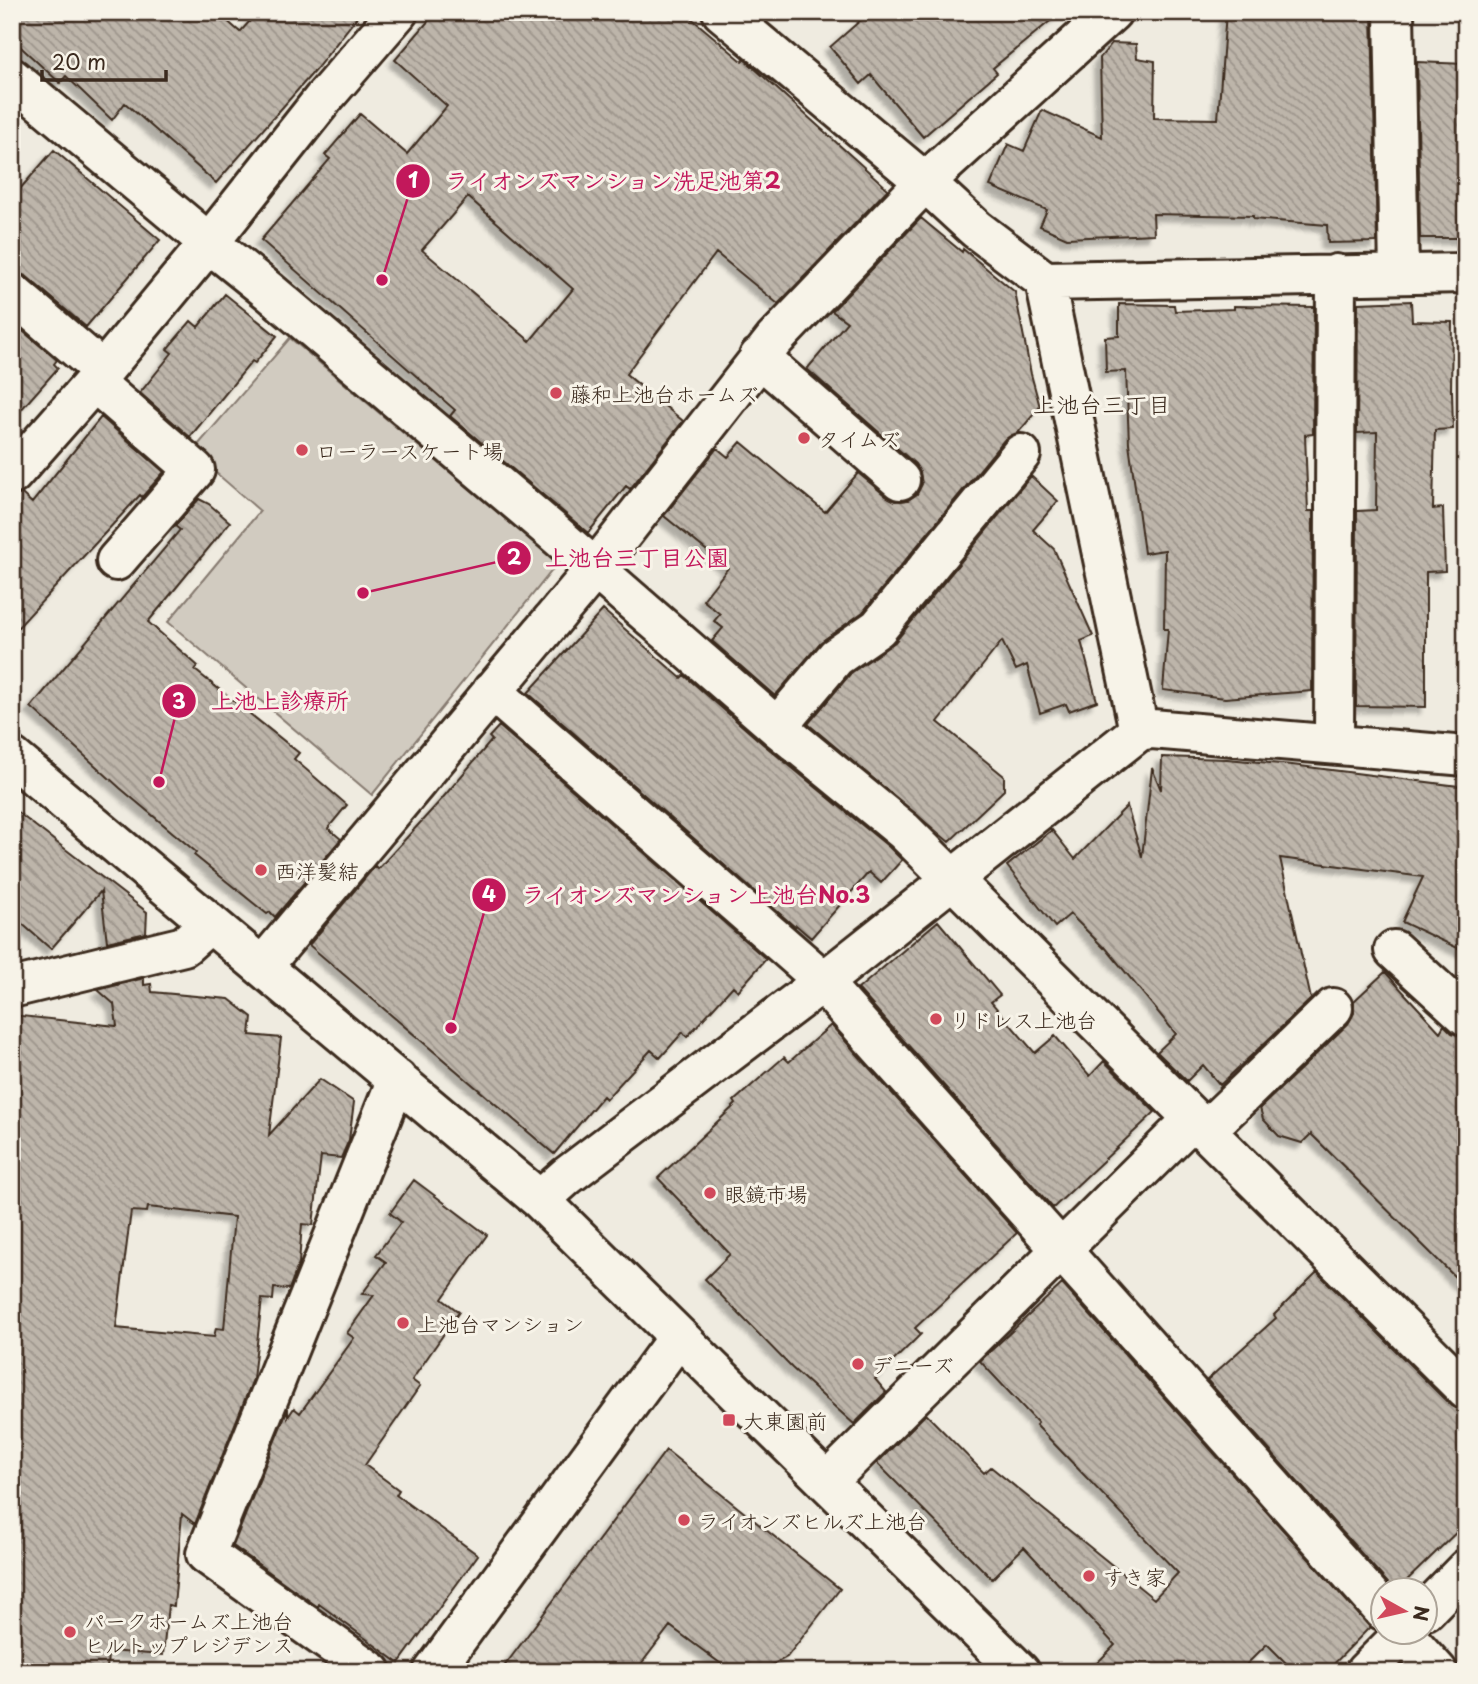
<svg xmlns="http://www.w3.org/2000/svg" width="1478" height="1684" font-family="'Playpen Sans','Klee One',sans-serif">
  <defs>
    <pattern id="building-back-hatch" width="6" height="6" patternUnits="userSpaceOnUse" patternTransform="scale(1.75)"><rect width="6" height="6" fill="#bdb5aa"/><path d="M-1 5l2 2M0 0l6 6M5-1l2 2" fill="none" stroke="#9b938a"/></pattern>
    <filter id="shadow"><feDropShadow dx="-6" dy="6" stdDeviation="2" flood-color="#0004"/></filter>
  </defs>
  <rect width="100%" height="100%" fill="#efebe0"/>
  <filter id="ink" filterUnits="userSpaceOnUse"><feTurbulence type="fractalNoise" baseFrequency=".0143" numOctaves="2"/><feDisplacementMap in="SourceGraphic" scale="14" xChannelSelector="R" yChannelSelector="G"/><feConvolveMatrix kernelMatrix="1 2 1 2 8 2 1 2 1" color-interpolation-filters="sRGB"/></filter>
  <g filter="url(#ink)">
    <path fill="#d1cbc0" stroke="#867a6f" stroke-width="2" d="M290 338 558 563 372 795 168 622 260 511 192 452Z"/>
    <path fill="url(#building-back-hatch)" stroke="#3b2a1e" stroke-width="2" fill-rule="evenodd" filter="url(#shadow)" d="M12 12H217L240 32 258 12H361L317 68 216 183 125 103 112 120 66 76 60 83 12 39Z
      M436 12H684L742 61 744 59 888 189 778 304 716 253 626 374 683 421 630 489 626 486 588 533 450 416 455 410 261 240 330 159 325 155 360 114 407 154 447 106 395 60ZM468 197 573 289 530 341 422 250Z
      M870 12H1061L993 68 997 73 923 137 871 75 861 84 830 47Z
      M1226 12H1372L1377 242 1328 243 1327 225 1253 219V216L1153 214 1154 234 1067 238 1040 226 1047 210 990 186 1008 144 1024 151 1042 110 1102 137 1100 58 1112 43 1136 44 1137 58 1155 61 1154 118 1218 119Z
      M1417 62 1466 64V238H1420Z
      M54 150 160 240 86 327 26 276 12 272V198Z
      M921 218 962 252 963 249 1015 292 1031 374 1040 407 1018 433 1004 440 863 612 820 643 775 696 712 641 723 628 714 621 720 614 703 600 728 568 664 516 717 448 728 457 741 442 825 512 858 473 886 496 895 501 908 500 917 494 922 484 920 472 915 464 807 369 847 322 832 311Z
      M225 294 277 336 255 363 252 361 190 437 140 393 172 353 167 349 191 321 198 327Z
      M1411 301 1412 321 1452 322 1451 391H1452L1453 429 1435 430 1433 509 1443 508 1445 571 1426 572V707L1356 706 1357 511 1376 510 1377 432 1357 433 1358 303Z
      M1119 304 1174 305 1175 311 1234 309V306L1314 307 1313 434 1305 435 1308 511H1313L1312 691 1225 698 1163 690 1168 629H1164L1165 550 1144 553 1129 443 1126 371 1106 372 1105 337 1119 336Z
      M12 322 57 360 54 364 58 368 12 420Z
      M101 417 164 472 142 497 140 495 12 634V496L22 494 32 503Z
      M1031 476 1058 501 1033 530 1054 549 1093 636 1081 641 1097 701 1069 711 1066 704 1040 713 1027 665 1016 670 1002 641 938 722 1004 776V790L949 842 808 724 851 673 895 642Z
      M199 499 209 504 230 522 148 622 198 666 195 670 299 753 294 759 347 805 328 828 341 839 275 917 270 912 267 914 194 855 196 852 120 788 31 707 180 530 175 526Z
      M603 610 681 678 684 675 763 744 889 847 902 860 881 883 869 872 811 938 796 925 795 927 528 693Z
      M499 726 766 959 738 991 733 986 687 1037 683 1032 660 1058 651 1050 606 1099 603 1096 554 1154 309 945 375 866 378 869 440 801 492 740 489 737Z
      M1162 757 1227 759 1292 765 1466 787V952L1402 922 1423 877 1280 858 1311 999 1220 1085 1203 1065 1187 1081 1157 1052 1176 1034 1105 947 1104 948 1070 914 1055 927 1007 866 1052 830 1075 859 1127 806 1142 857 1152 768 1161 790Z
      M12 808 147 912 146 933 107 942 101 891 51 949 12 915Z
      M938 921 1000 995 991 1002 1035 1053 1055 1036 1090 1076 1104 1061 1155 1112 1053 1208 858 989Z
      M1385 972 1440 1032 1444 1025 1452 1033 1466 1037V1288L1311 1134 1302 1143 1279 1136 1263 1119 1260 1108 1348 1024 1354 1013V1001Z
      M144 978V985L151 984 152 992 229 999 252 1017 250 1035 281 1038 269 1135 320 1079 354 1102 349 1140 341 1158 321 1156 313 1225 302 1224 299 1263 289 1289 274 1288 273 1300 262 1299 253 1379 195 1524 182 1514 174 1606 168 1605 163 1655 108 1651 107 1672H12V1015L117 1026 114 1004 98 990ZM148 1207 234 1217 224 1329 216 1328 214 1337 116 1328 131 1211 147 1212Z
      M831 1025 1017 1233 915 1328 921 1334 875 1379 886 1392 854 1424 792 1368 705 1279 730 1254 658 1178 736 1104 734 1101 784 1057 789 1062Z
      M414 1180 487 1235 442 1299 459 1312 412 1380 420 1386 365 1465 399 1490 396 1495 478 1555 399 1663 319 1604 318 1607 233 1546 288 1408V1417L294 1408 300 1413 354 1338 347 1333 374 1295 362 1294 386 1262 376 1255 401 1222 390 1213Z
      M1317 1272 1451 1406 1466 1414V1523L1397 1590H1394L1207 1380 1276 1318 1274 1315Z
      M1062 1284 1370 1627 1326 1672H1295L1267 1644 1239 1672H1088L1115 1645 1024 1547 992 1579 877 1463 926 1414 984 1473 991 1467 1154 1599 1178 1573 1036 1425 1038 1423 980 1361Z
      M666 1450 840 1589 787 1657 759 1672H732L670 1626 635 1672H500Z"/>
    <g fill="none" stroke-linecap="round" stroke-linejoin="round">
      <defs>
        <path id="minor" d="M398 12 323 99 209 243 270 292 552 531 777 727 904 831 1466 1390
          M722 12 925 182 976 229 1045 281 1466 273
          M1394 12 1399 273
          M12 78 209 243 94 382 12 475
          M1045 281 1139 731
          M12 293 103 371
          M759 357 900 480
          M94 382 195 470 116 561
          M492 691 824 981 835 997 1384 1611
          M777 727 836 657 878 628 1021 454
          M1334 744 1336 274
          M12 757 540 1200 1020 1672
          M1394 950 1466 1016
          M262 967 595 569 774 340 925 182 1112 12
          M12 988 184 946 210 923
          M1205 1131 1333 1008
          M540 1200 567 1176 824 981 1139 731 1152 729 1466 756
          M827 1482 1193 1119
          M1426 1610 1466 1569
          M1402 1632 1438 1672
          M372 1672 206 1554 397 1079
          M433 1672 678 1337
          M1365 1672 1405 1632"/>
      </defs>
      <use href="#minor" stroke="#3b2a1e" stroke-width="44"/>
      <use href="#minor" stroke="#f7f3e8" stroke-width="38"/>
    </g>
  </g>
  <g fill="#d1495b" stroke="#f7f3e8" stroke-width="2.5">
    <circle cx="556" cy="393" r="7"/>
    <circle cx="804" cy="438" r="7"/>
    <circle cx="302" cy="450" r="7"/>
    <circle cx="261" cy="870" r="7"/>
    <circle cx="936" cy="1019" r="7"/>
    <circle cx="710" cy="1193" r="7"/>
    <circle cx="403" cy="1323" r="7"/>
    <circle cx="858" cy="1364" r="7"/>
    <rect x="722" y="1413" width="14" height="14" rx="3.5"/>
    <circle cx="684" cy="1520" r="7"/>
    <circle cx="1089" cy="1576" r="7"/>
    <circle cx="70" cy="1632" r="7"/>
  </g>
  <g text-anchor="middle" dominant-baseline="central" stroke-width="6" stroke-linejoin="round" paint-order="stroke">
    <g font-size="21" fill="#3b2a1e" stroke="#f7f3e8" text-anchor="start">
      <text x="570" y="393">藤和上池台ホームズ</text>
      <text x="818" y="438">タイムズ</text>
      <text x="316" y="450">ローラースケート場</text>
      <text x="275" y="870">西洋髪結</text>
      <text x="950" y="1019">リドレス上池台</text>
      <text x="724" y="1193">眼鏡市場</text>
      <text x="417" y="1323">上池台マンション</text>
      <text x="872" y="1364">デニーズ</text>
      <text x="743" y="1420">大東園前</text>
      <text x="698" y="1520">ライオンズヒルズ上池台</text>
      <text x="1103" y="1576">すき家</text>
      <text x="84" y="1620">パークホームズ上池台<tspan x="84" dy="24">ヒルトップレジデンス</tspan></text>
    </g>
    <g font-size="23" fill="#3b2a1e" stroke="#f7f3e8">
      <text x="1102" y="403">上池台三丁目</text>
    </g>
  </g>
  <path fill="none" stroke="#c2185b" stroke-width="2.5" d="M382 280L413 181M363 593L514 558M159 782L179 701M451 1028L489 895"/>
  <g fill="#c2185b" stroke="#f7f3e8" stroke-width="2.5">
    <circle cx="382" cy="280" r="7"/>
    <circle cx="363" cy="593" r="7"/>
    <circle cx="159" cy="782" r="7"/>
    <circle cx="451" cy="1028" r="7"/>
    <circle cx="413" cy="181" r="18"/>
    <circle cx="514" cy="558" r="18"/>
    <circle cx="179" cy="701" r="18"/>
    <circle cx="489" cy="895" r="18"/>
  </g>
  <g font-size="21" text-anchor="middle" font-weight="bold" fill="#fff">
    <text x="413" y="188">1</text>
    <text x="514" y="565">2</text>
    <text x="179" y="709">3</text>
    <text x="489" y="902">4</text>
  </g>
  <g font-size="23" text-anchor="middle" font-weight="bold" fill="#c2185b" stroke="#f7f3e8" stroke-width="6" stroke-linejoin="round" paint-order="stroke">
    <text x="613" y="189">ライオンズマンション洗足池第2</text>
    <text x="637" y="566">上池台三丁目公園</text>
    <text x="280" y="709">上池上診療所</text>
    <text x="696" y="903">ライオンズマンション上池台No.3</text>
  </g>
  <rect width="1478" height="1684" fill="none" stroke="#f7f3e8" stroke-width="42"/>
  <rect x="21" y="21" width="1436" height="1642" fill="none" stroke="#3b2a1e" stroke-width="2.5" filter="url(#ink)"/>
  <g transform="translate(1404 1611) rotate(98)"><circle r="33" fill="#f7f3e8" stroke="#aca397" stroke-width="2"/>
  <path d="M0-5L12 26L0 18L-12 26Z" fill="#d1495b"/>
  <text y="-10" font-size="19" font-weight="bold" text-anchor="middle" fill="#3b2a1e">N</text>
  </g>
  <path d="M42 70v10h124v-10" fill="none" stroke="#3b2a1e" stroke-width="3.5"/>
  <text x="52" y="70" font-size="21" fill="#3b2a1e" stroke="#f7f3e8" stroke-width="5" paint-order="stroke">20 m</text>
</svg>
